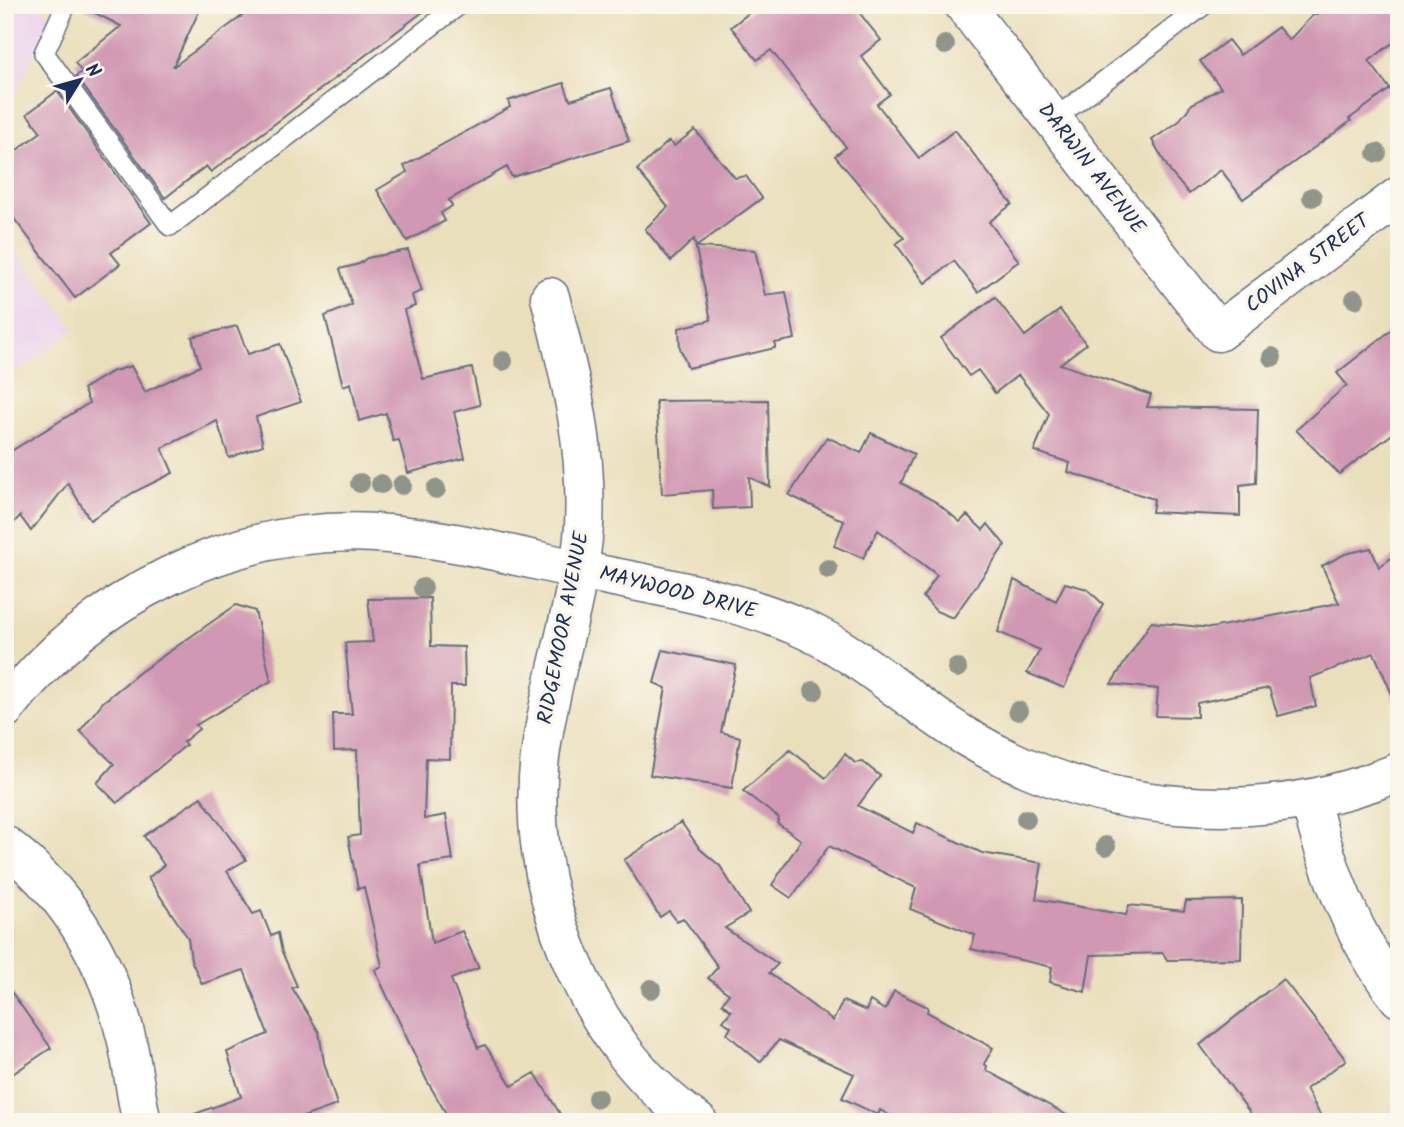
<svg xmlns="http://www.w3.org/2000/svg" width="1404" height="1127" font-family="Kalam,sans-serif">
  <rect width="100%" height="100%" fill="#fbf7ec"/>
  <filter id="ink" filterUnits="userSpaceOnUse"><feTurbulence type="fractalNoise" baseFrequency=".0143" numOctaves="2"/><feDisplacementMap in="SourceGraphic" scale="14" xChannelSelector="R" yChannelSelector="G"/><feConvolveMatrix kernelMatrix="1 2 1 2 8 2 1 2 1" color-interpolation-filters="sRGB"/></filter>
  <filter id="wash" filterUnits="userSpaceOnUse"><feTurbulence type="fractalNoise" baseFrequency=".00686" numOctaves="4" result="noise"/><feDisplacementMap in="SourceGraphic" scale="28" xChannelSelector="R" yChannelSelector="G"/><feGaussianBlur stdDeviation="1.57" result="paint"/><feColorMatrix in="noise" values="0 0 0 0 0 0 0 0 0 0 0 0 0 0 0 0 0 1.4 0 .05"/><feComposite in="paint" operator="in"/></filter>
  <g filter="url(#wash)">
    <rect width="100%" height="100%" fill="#eadfbb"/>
    <path fill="#ead1ec" d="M5 5H40L51 16 5 117Z
      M5 237 75 329 5 381Z"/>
    <g id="blocks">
      <path fill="#d098b2" d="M79 5H202L173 67 257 5H432L211 172 206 166 165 198 76 76 82 72 75 63 121 26Z
        M759 5H853L881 40 861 56 890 94 877 104 919 158 955 130 1012 204 989 222 1019 261 978 292 954 261 925 283 896 244 904 238 835 156 846 147 771 50 757 60 731 27Z
        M1335 5H1399V38L1369 61 1390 89 1349 119 1351 121 1243 199 1221 170 1189 194 1171 173 1152 140 1178 122 1192 104 1221 88 1200 61 1228 40 1240 55 1278 27 1289 40 1312 16Z
        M564 83 570 100 611 88 629 141 512 177 507 167 449 200 452 206 441 213 445 221 407 241 377 190 407 172 404 166 510 107 508 101Z
        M57 91 151 223 111 253 120 264 75 298 5 207V159L41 132 27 114Z
        M695 130 735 178 746 176 762 198 696 247 755 250 765 295 786 292 795 339 775 343V348L688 368 680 348 679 328 711 320 694 239 671 261 645 229 668 207 637 170 669 141 674 146Z
        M408 250 422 291 412 295 415 306 404 310 423 379 472 368 480 405 454 412 465 458 408 473 399 440 393 441 386 413 359 421 351 383 343 386 325 316 352 305 340 269 359 264 367 258Z
        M995 297 1025 336 1060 310 1086 344 1060 364 1151 395 1147 407 1258 409 1256 483 1240 485V516L1152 512 1154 499 1068 472 1070 463 1034 451 1049 414 1018 375 995 393 978 370 969 376 941 338Z
        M1399 324V429L1339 474 1296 430 1347 385 1337 373Z
        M237 326 248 354 280 344 301 402 256 417 263 445 229 458 217 421 162 448 173 473 134 492 90 520 68 483 31 531 20 516 5 532V455L89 403 83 389 111 372 131 366 145 392 200 366 192 337Z
        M768 400 770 487 749 477 750 507 713 509 712 490 662 494 656 401Z
        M871 433 914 454 901 483 936 502 960 522 967 515 983 530 988 524 1005 545 953 618 936 611 923 597 937 575 878 530 863 558 834 546 844 521 789 495 827 437 861 453Z
        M1371 548 1379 567 1399 552V710L1374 653 1310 678 1316 706 1278 716 1269 688 1197 703V717L1156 716 1158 689 1111 684 1151 622 1211 628 1339 603 1322 566 1345 554Z
        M1014 580 1056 601 1065 583 1087 589 1103 604 1064 688 1027 673 1040 650 998 632Z
        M430 598 431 646 464 647 465 686H451L450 759 426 758 424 819 446 815 453 860 420 865 432 943 462 931 479 968 451 979 478 1048 485 1045 512 1086 535 1073 565 1122H451L426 1079 375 970 382 966 364 887 358 889 348 837 360 835 357 750 334 751 333 714H352L345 643 373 642 368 599Z
        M236 605 255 611 271 681 196 725 199 729 183 742 186 745 117 803 97 783 114 764 80 731 103 702 140 672Z
        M663 650 736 665 721 732 740 737 732 788 650 775 666 688 654 683Z
        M790 750 826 778 845 754 855 763 863 762 880 776 858 806 913 833 917 823 982 853 1042 863 1036 899 1126 915 1129 905 1184 911 1186 901 1242 900 1241 959 1167 960 1163 953 1091 955 1085 992 1050 982 1052 967 971 949 975 935 910 909 916 888 829 846 791 898 772 885 801 840 777 823 779 818 743 791Z
        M201 797 246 860 227 871 253 914 261 911 271 936 278 933 282 952 297 986 292 988 319 1032 324 1062 337 1105 289 1122H185L184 1118 241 1097 227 1052 268 1034 244 970 202 984 191 960 188 938 148 878 164 865 144 836Z
        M681 822 700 849 720 866 749 913 725 928 778 964 769 973 833 1021 843 1001 866 1011 870 1001 885 1010 894 991 928 1007 927 1012 993 1048 984 1064 987 1066 986 1070 1079 1122H901L880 1110 878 1115 842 1098 854 1074 779 1040 760 1062 727 1034 731 1027 723 1021 731 1011 722 1003 729 994 708 978 718 967 683 918 677 921 669 911 660 917 624 860Z
        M1283 979 1346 1060 1306 1089 1324 1122H1257L1200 1045Z
        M5 983 51 1048 5 1079Z"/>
    </g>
  </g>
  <g filter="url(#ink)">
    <use href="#blocks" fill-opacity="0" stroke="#636d7f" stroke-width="2"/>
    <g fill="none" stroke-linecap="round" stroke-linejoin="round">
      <defs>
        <path id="service" d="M66 5 44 53 170 226 459 5
          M1053 120 1204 5"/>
        <path id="minor" d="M964 5 1218 332 1399 196
          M550 297C570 378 588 442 584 526 579 601 551 675 541 750 521 881 586 1047 698 1122
          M5 709C91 597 232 525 375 533 445 537 515 556 584 571 655 586 729 597 797 626 861 653 909 703 968 738 1099 815 1258 829 1399 772
          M1310 800C1328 871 1353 938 1399 998
          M5 845C69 894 107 960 126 1037 133 1065 135 1094 142 1122"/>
      </defs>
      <use href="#service" stroke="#636d7f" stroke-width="22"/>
      <use href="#minor" stroke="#636d7f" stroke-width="41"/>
      <use href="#service" stroke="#fff" stroke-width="19"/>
      <use href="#minor" stroke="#fff" stroke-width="38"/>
    </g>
    <g fill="#90958b">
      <circle cx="945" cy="45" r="10"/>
      <circle cx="1377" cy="153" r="10"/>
      <circle cx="1312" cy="197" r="10"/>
      <circle cx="1355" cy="299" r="10"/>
      <circle cx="1272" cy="357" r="10"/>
      <circle cx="503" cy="361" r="10"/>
      <circle cx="360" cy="483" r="10"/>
      <circle cx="381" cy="484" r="10"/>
      <circle cx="402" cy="485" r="10"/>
      <circle cx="436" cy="489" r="10"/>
      <circle cx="828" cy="569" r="10"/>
      <circle cx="423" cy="588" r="10"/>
      <circle cx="957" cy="668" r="10"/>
      <circle cx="814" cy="691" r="10"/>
      <circle cx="1018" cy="711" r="10"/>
      <circle cx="1026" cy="819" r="10"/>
      <circle cx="1106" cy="846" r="10"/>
      <circle cx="651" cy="989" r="10"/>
      <circle cx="597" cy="1098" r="10"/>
    </g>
  </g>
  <g text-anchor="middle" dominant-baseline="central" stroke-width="7" stroke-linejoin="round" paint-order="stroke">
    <g font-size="21" fill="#1b2f5e" stroke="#fbf7ec">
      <text transform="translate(1091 169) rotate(52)">DARWIN AVENUE</text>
      <text transform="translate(1308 264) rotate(-37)">COVINA STREET</text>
      <text transform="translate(678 593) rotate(14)">MAYWOOD DRIVE</text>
      <text transform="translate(564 628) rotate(-79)">RIDGEMOOR AVENUE</text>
    </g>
  </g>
  <rect width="1404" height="1127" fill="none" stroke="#fbf7ec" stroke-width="28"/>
  <g transform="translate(80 80) rotate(53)" stroke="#fbf7ec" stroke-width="5" paint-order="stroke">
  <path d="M0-5L12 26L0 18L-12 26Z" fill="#1b2f5e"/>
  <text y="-10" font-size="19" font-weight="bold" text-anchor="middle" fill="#1b2f5e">N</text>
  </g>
</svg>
